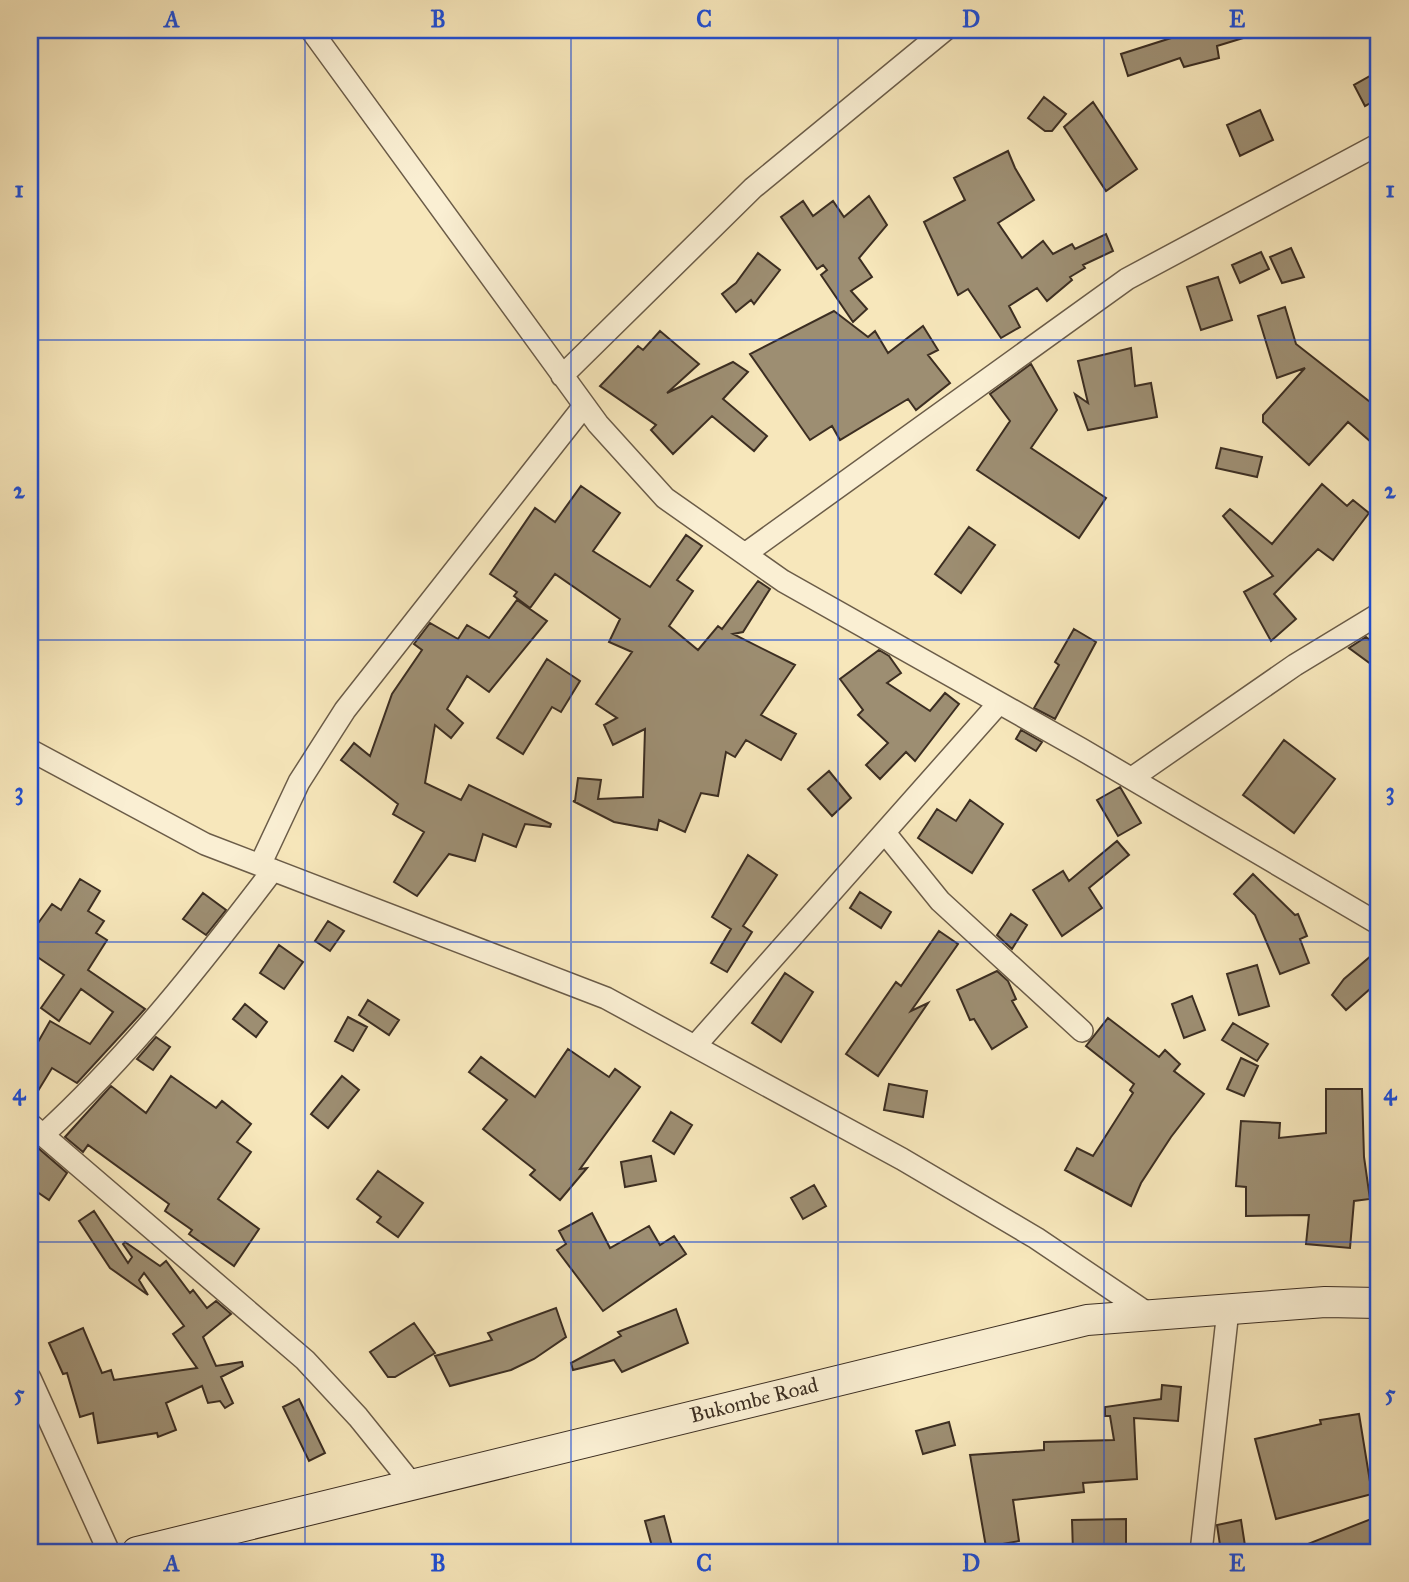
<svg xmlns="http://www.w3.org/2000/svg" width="1409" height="1582" font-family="'IM FELL Great Primer',serif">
  <rect width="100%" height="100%" fill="#f7e7bb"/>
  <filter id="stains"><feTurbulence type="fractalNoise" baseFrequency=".00286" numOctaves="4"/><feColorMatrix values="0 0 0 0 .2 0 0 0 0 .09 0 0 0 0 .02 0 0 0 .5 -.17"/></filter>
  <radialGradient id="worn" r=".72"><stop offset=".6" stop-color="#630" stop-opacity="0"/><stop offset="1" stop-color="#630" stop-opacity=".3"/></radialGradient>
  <path fill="#9d8e72" stroke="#3c2e22" stroke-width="2" d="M1168 30H1252L1253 35 1217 46 1219 58 1184 67 1180 58 1128 76 1121 54 1171 38Z
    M1379 71V98L1365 106 1354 85Z
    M1044 97 1066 114 1052 131H1045L1028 118Z
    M1093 102 1137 169 1106 191 1064 127Z
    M1260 110 1273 140 1240 156 1227 125Z
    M1008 151 1015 168 1034 200 998 223 1022 258 1043 241 1053 254 1072 244 1075 249 1106 234 1113 251 1083 265 1085 268 1070 277 1072 280 1047 301 1037 288 1009 306 1020 327 1001 338 968 289 958 295 924 222 965 200 954 178Z
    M869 196 887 225 859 258 872 277 851 291 867 309 853 322 821 275 827 270 823 265 817 269 781 217 803 201 813 216 833 201 844 217Z
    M1291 248 1304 277 1282 283 1270 257Z
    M1261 252 1269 269 1240 283 1232 265Z
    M758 253 780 270 754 304 751 300 736 312 722 294 736 283Z
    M1218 277 1232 320 1201 330 1187 287Z
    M1285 307 1296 344 1379 409V449L1348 422 1309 465 1263 422V415L1305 368 1277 378 1258 316Z
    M834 311 868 337 875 331 888 353 923 326 938 350 928 355 950 383 916 410 908 399 840 440 832 426 810 440 750 354Z
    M660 331 699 364 667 393 733 362 748 372 723 399 767 436 754 451 712 416 673 454 651 430 656 425 600 386 638 346 643 350Z
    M1131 348 1135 386 1151 383 1157 417 1088 430 1075 394 1088 403 1078 361Z
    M1031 364 1057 410 1031 448 1106 498 1079 538 977 470 1010 421 990 394Z
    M1221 448 1262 457 1257 477 1216 468Z
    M1322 484 1347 506 1353 500 1369 513 1333 560 1318 549 1274 594 1296 619 1271 641 1244 592 1273 576 1223 516 1230 509 1272 544Z
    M581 486 620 513 593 551 650 587 686 535 702 546 677 580 693 591 669 626 698 650 718 626 722 629 758 581 770 589 743 632 733 634 795 665 761 715 796 734 781 760 746 740 735 757 726 752 718 796 701 793 685 832 659 820 657 830 614 822 573 801H575L578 778 601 780 598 799 643 797 645 729 613 745 604 725 617 718 596 704 632 652 609 642 620 619 555 574 530 608 514 596 517 592 490 574 535 508 555 522Z
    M969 527 995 545 961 593 935 574Z
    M517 600 547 621 489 692 467 676 447 709 463 723 451 738 435 725 425 783 461 800 469 785 551 824 550 827 525 824 516 847 483 834 475 861 449 854 417 896 394 882 424 832 393 814 398 804 341 760 354 743 370 756 392 694 422 650 414 644 430 623 458 639 467 625 489 638Z
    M1074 629 1096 642 1055 719 1034 708 1059 665 1055 662Z
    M1366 637 1379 647V670L1349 648Z
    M879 650 889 656 901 673 887 683 930 711 945 693 959 704 915 761 906 752 880 779 866 765 888 743 858 715 863 710 840 679Z
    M547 659 580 681 561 712 552 707 523 754 497 738Z
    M1021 730 1042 742 1036 751 1016 739Z
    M1284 740 1335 779 1294 833 1243 795Z
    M829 771 851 798 832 816 808 789Z
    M1120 787 1141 823 1118 836 1097 800Z
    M970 800 1003 824 972 873 918 838 937 809 956 821Z
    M1117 841 1129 855 1089 888 1102 908 1062 936 1033 890 1063 871 1069 881Z
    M748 855 777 875 743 926 752 932 727 972 711 963 731 929 712 917Z
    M1253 874 1295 915 1298 914 1307 936 1300 939 1309 963 1280 974 1255 915 1234 894Z
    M80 879 100 891 88 911 104 921 96 933 107 940 88 970 145 1009 77 1083 52 1068 30 1104V1056L50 1021 90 1044 113 1012 81 989 59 1021 41 1008 64 975 30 952V916L39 922 52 904 61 910Z
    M860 892 891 912 881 928 850 908Z
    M203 893 226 910 206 935 183 919Z
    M1011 914 1027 925 1012 949 997 935Z
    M328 921 344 931 330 951 315 941Z
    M939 931 958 944 911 1011 928 1003 878 1076 846 1054 896 982 901 986Z
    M279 945 303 962 284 989 260 973Z
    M1379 949V981L1346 1010 1332 995 1344 979Z
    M1257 965 1269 1006 1239 1015 1227 974Z
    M997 971 1008 981 1016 999 1012 1001 1027 1027 992 1049 974 1019 970 1020 957 990Z
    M785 973 813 992 781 1042 752 1023Z
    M1192 996 1205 1030 1184 1038 1172 1004Z
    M368 1000 399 1020 389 1035 359 1015Z
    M245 1004 267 1022 256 1037 233 1019Z
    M348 1017 367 1027 353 1051 335 1041Z
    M1108 1018 1159 1057 1165 1050 1180 1064 1174 1071 1204 1094 1171 1137 1141 1183 1131 1206 1065 1170 1077 1148 1093 1156 1133 1093 1130 1090 1134 1084 1086 1046Z
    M1233 1023 1268 1044 1257 1061 1222 1040Z
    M156 1037 170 1047 153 1070 137 1059Z
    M568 1049 609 1077 615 1069 640 1087 580 1169 587 1168 560 1200 530 1175 535 1170 483 1129 507 1100 469 1072 481 1057 535 1097Z
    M1241 1058 1258 1066 1244 1096 1227 1089Z
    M171 1076 216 1108 222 1101 251 1124 237 1142 251 1152 218 1199 259 1229 234 1266 189 1234 192 1230 165 1211 169 1204 88 1145 83 1152 65 1137 111 1086 146 1113Z
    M342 1076 359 1090 328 1128 311 1114Z
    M889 1084 927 1091 923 1117 884 1110Z
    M1326 1089H1362L1364 1157 1370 1199 1354 1201 1350 1248 1306 1244 1309 1215 1246 1216V1187L1236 1186 1241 1121 1280 1123 1279 1138 1326 1133Z
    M671 1112 692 1125 674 1154 653 1141Z
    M30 1141 67 1173 49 1200 30 1187Z
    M651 1156 656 1181 625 1187 621 1162Z
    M378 1171 423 1203 398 1237 377 1222 381 1217 357 1199Z
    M814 1185 826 1206 803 1219 791 1198Z
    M94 1211 128 1263 132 1257 123 1244 125 1242 160 1266 166 1261 190 1293 193 1290 207 1308 216 1301 231 1314 203 1337 216 1366 242 1362 243 1366 221 1377 233 1403 225 1408 220 1401 208 1403 202 1386 166 1403 176 1430 158 1437 157 1433 98 1443 93 1413 80 1417 67 1373 63 1374 49 1343 83 1328 102 1373 111 1370 114 1380 197 1368 173 1334 184 1326 144 1273 139 1280 148 1295 110 1268 79 1221Z
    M592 1213 610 1248 649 1226 660 1245 674 1236 686 1254 603 1311 557 1250 566 1244 559 1231Z
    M556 1308 566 1337 534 1359 511 1370 450 1386 435 1356 492 1340 488 1333Z
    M676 1309 688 1343 622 1372 614 1360 573 1370 571 1363 621 1336 618 1332Z
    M414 1323 435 1353 395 1377H388L370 1352Z
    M1162 1385 1181 1387 1178 1421 1134 1418 1137 1479 1083 1483 1084 1492 1013 1500 1019 1541 986 1547 970 1455 1044 1450V1442L1114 1440 1110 1416H1105V1407L1161 1399Z
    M299 1399 325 1453 309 1461 283 1407Z
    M1359 1414 1372 1494 1276 1519 1255 1439 1321 1424 1320 1420Z
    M949 1422 955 1445 923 1454 916 1431Z
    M664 1516 672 1546 653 1550 645 1521Z
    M1126 1519V1552H1073L1072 1520Z
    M1371 1519 1379 1552H1291L1290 1551Z
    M1241 1520 1246 1552H1221L1217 1525Z"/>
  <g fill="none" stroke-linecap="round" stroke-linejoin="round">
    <defs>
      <path id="street" d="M311 30 598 424 665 498 783 581 1081 749 1379 924
        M562 376 753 188 945 30
        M745 554 1127 279 1379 144
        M30 750 205 844 606 998 902 1159 1036 1238 1150 1315
        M1132 778 1295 665 1379 614
        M885 833 940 901 1082 1031
        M260 865 299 782 345 710 584 406
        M695 1046 999 703
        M30 1124 305 1360 358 1417 412 1484
        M44 1134C130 1055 202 963 273 870
        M30 1378 109 1552
        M1201 1552 1228 1310"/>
      <path id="secondary" d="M137 1552 1087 1320 1325 1302 1379 1303"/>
    </defs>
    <use href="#street" stroke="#6b5c48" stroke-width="24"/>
    <use href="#secondary" stroke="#3c2e22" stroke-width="32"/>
    <use href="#street" stroke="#faefd3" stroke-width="21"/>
    <use href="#secondary" stroke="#faefd3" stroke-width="30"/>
  </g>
  <path fill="none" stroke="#1d4ed8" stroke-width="2" stroke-opacity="0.55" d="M305 30V1552M571 30V1552M838 30V1552M1104 30V1552M30 340H1379M30 640H1379M30 942H1379M30 1242H1379"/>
  <g text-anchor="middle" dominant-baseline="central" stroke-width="7" stroke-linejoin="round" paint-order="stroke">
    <g font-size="21" fill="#3c2e22" stroke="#faefd3">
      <text transform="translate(754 1400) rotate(-14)">Bukombe Road</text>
    </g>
  </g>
  <rect width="1409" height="1582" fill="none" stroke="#f7e7bb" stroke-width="77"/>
  <rect x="38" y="38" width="1332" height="1506" fill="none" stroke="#1d4ed8" stroke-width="2.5"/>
  <g font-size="23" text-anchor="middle" font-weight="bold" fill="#1d4ed8">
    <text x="172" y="27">A</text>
    <text x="438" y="27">B</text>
    <text x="704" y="27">C</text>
    <text x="971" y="27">D</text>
    <text x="1237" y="27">E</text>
    <text x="19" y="197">1</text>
    <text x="1390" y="197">1</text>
    <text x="19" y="498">2</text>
    <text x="1390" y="498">2</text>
    <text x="19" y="799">3</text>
    <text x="1390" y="799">3</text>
    <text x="19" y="1100">4</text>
    <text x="1390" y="1100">4</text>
    <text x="19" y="1401">5</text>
    <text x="1390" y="1401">5</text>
    <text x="172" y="1571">A</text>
    <text x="438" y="1571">B</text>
    <text x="704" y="1571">C</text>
    <text x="971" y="1571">D</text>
    <text x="1237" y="1571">E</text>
  </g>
  <rect width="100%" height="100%" filter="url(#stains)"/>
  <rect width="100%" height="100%" fill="url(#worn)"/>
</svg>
